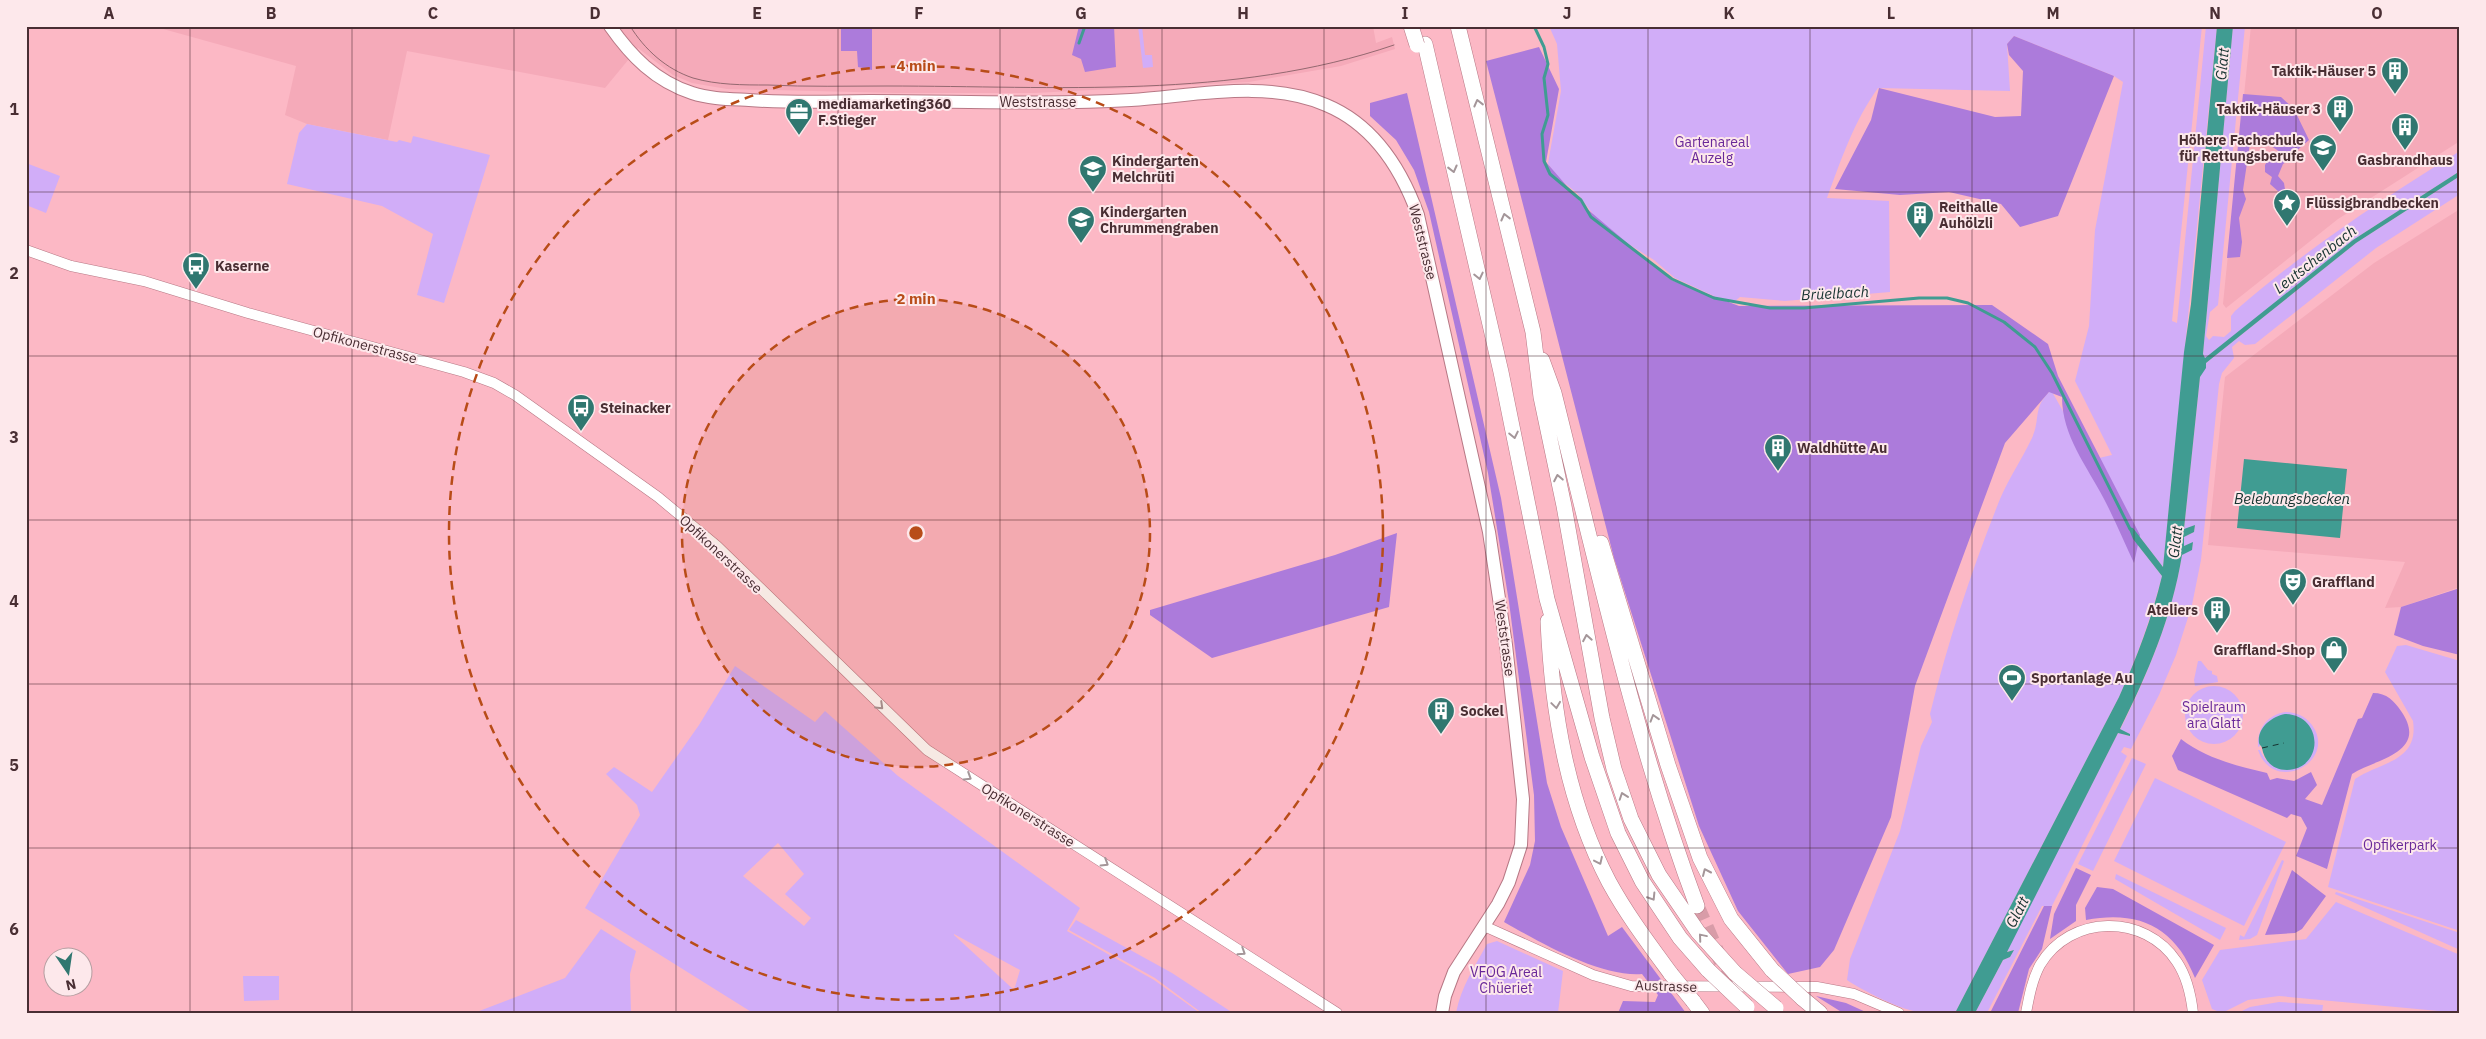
<svg xmlns="http://www.w3.org/2000/svg" width="2486" height="1039" font-family="'IBM Plex Sans',sans-serif">
  <rect width="100%" height="100%" fill="#fcb8c5"/>
  <path fill="#f5aab9" d="M1373 26 1376 43 1392 37 1395 49 1341 66 1249 82 1034 93H896L727 89 692 83 673 75 638 48 605 88 407 51 388 140 307 124 285 115 296 66 156 27Z
    M2251 26H2454L2460 34V141L2338 219 2226 308 2223 304Z
    M2460 209V587L2401 607 2385 608 2405 562 2208 545 2225 377 2374 263Z"/>
  <path fill="#d1adf8" fill-rule="evenodd" d="M1138 26H1142L1145 55H1152L1153 67 1143 68Z
    M1549 26H2202L2172 321 2177 323 2206 26H2217L2163 567 2133 528V539L2162 576C2151 618 2137 657 2119 697L1955 1013H1929V1011C1916 1019 1860 989 1847 980L1850 959 1900 831 1921 746 1932 722 1930 714C1948 641 1972 569 2000 499 2009 478 2022 459 2032 438 2041 418 2032 408 2051 390L2072 427 2086 461 2112 455 2075 381 2089 326 2095 230 2123 82 2114 76 2014 36 2007 44 2010 91 1878 88C1854 121 1841 160 1827 198L1889 201 1890 292 1785 301 1740 297 1735 301 1716 297 1675 278 1654 260 1627 243 1595 217 1578 194 1555 175 1548 163 1561 91 1557 44Z
    M2233 26H2245L2218 305 2210 312 2206 336 2209 340 2213 336 2224 337 2231 331V316L2235 311C2305 250 2381 200 2460 151V171L2353 240 2205 359 2203 354Z
    M307 124 397 142 399 140 411 143 413 136 490 155 444 303 417 295 433 234 382 206 287 184 299 133Z
    M26 163 60 176 46 213 26 205Z
    M2460 176V194L2376 248 2255 344 2245 345 2239 341 2232 347 2234 358 2222 373 2219 384 2201 560 2192 605 2176 655 2159 695 2131 749 2124 747 2121 752 2127 756 2052 906H2042L1987 1013H1975L2003 960 2010 957 2013 950 2006 952 2118 733 2129 736 2130 734 2120 730C2148 674 2172 617 2182 555L2192 549 2193 543 2184 546V537L2194 532 2195 525 2184 530 2200 377 2206 363 2356 243Z
    M2406 645 2460 661V931L2328 887 2355 779C2380 762 2419 762 2413 721L2385 672 2397 646Z
    M2198 661H2201L2208 670 2212 671V674L2217 676 2218 682 2195 686 2194 680Z
    M735 666 815 722 825 711 898 776 1080 908 1067 931 1154 980 1200 1013H753L585 908 640 815 637 805 606 774 614 767 652 792 699 725ZM778 843 804 874 785 894 811 918 804 926 743 876ZM954 934 1020 970 1014 990 954 935Z
    M2185 715a29 29 0 1 1 58 0a29 29 0 1 1-58 0Z
    M2285 712C2296 712 2305 716 2312 725 2338 761 2274 796 2258 750H2260C2266 766 2282 772 2298 767L2306 722C2287 706 2257 720 2260 746L2258 747C2257 729 2267 715 2285 712Z
    M2132 758 2146 764 2093 871 2078 864Z
    M2155 778 2286 842 2244 926 2114 861Z
    M2282 860 2284 861 2257 935 2250 939 2239 940 2240 935 2244 937Z
    M2116 874 2226 928 2220 940 2115 879Z
    M2336 892 2460 933V950L2335 894Z
    M2336 902 2460 955V1013L2279 996 2248 1000 2222 1013 2212 1009 2202 980 2220 950 2306 939Z
    M1076 920 1172 973 1233 1013H1202L1155 978 1069 930Z
    M601 929 636 951 630 974 631 1013H474L565 978Z
    M1497 941 1563 971 1558 1013H1456C1461 987 1475 966 1487 944Z
    M243 976H279V1000L244 1001Z
    M2279 1002 2323 1005 2322 1013H2238L2250 1007Z"/>
  <path fill="#ac7bdb" d="M841 26H872V70L858 67 857 51H841Z
    M1079 26H1114L1116 67 1085 72 1081 59 1072 55Z
    M2014 36 2114 76 2058 216 2020 227 2001 204 1949 192 1900 195 1835 189 1871 120 1879 88 1995 117 2021 116 2023 71 2009 55 2007 44Z
    M1539 47 1559 89 1546 162 1586 208 1671 280 1739 306 1992 305 2048 344 2058 376 2140 535 2134 563C2124 542 2115 520 2104 499 2087 466 2062 436 2062 397L2049 392 2005 443 1915 686 1891 817 1834 950 1820 967 1788 974 1738 911 1699 826 1614 558 1486 61Z
    M1407 93 1501 498 1547 783 1561 827 1608 936 1622 927 1686 1013H1618L1623 1001 1655 1002 1658 995 1642 974C1600 977 1541 943 1504 922L1530 865 1535 841 1534 795 1509 602 1488 473 1429 212 1414 170 1396 140 1370 116V103Z
    M2243 94 2281 97 2294 109 2309 140 2294 153 2293 158 2283 164 2278 176 2284 183 2287 202 2280 209 2279 192 2270 184 2272 177 2265 172V165L2268 160 2277 162 2283 154 2271 146 2250 143 2243 190 2246 199 2239 218 2242 242 2240 257 2227 258Z
    M1397 533 1389 607 1212 658 1150 615V610L1335 555Z
    M2460 588V655L2423 646 2394 635 2401 607Z
    M2373 693C2387 693 2394 701 2401 711 2430 753 2375 759 2352 774L2327 869 2296 856 2307 828 2301 817 2291 814 2287 818 2178 770 2172 756 2181 739C2205 758 2237 766 2267 773L2270 780 2277 778 2294 781 2311 772 2317 785 2305 799 2322 805 2358 719 2362 718Z
    M2076 868 2091 875 2076 905V921L2050 939 2054 914Z
    M2292 870 2326 896 2302 929 2295 933 2265 935Z
    M2097 887 2113 889 2214 945 2195 978C2175 927 2139 910 2086 920L2085 908Z
    M2044 906H2052L2042 949 2029 969 2018 1013H1990Z
    M1816 996 1846 1003 1868 1013H1843Z"/>
  <path fill="#409c92" d="M2217 26H2233L2203 354 2205 358 2353 240 2460 171V176L2356 243 2206 363V368L2200 377 2184 529 2195 525 2194 532 2184 537V546L2193 542 2192 550 2182 555C2172 617 2148 673 2120 729L2130 734V736L2118 733 2007 952 2014 950 2010 957 2003 960 1975 1013H1955L2119 697C2137 657 2152 618 2162 576L2133 539 2128 527 2133 528 2163 567 2184 352 2191 304Z
    M2244 459 2347 469 2340 538 2237 528Z
    M2285 714C2324 715 2324 769 2287 770 2272 770 2264 760 2262 748 2262 746 2259 745 2259 743 2257 728 2271 717 2285 714Z"/>
  <g fill="none" stroke-linecap="round" stroke-linejoin="round">
    <path stroke="#409c92" stroke-width="3" d="M1534 26 1544 47 1548 64 1544 78 1548 115 1542 134 1544 161 1550 174 1581 200 1591 217 1672 279 1714 298 1770 308H1804L1919 298H1947L1968 303 2004 322 2035 347 2052 373 2130 529
      M1079 43 1085 26"/>
    <path stroke="#163330" stroke-width="1" stroke-dasharray="6 5" stroke-linecap="butt" d="M2262 748 2284 743"/>
    <path stroke="#d89ca8" stroke-width="15" stroke-dasharray="15 8" stroke-linecap="butt" d="M1697 906 1738 1000"/>
    <defs>
      <path id="minor" d="M26 250 71 266 144 281 248 313 464 372 494 383 515 395 658 497 717 546 927 750 1337 1013
        M1484 926 1593 975 1631 986 1817 987 1854 994 1899 1013
        M2026 1013C2029 997 2032 980 2040 965 2070 914 2145 913 2177 962 2187 977 2191 995 2193 1013"/>
      <path id="major" d="M610 26C631 56 655 81 692 93 710 99 730 99 749 100 790 103 830 102 870 101 957 101 1044 105 1131 100 1194 96 1266 79 1326 105 1374 125 1401 168 1418 215L1489 532 1506 645 1523 799 1521 845 1509 882 1498 904 1454 972 1445 996 1442 1013"/>
      <path id="highway" d="M1458 26 1533 332 1541 397 1564 506 1602 718 1614 769 1631 819 1659 875 1698 932 1735 973
        M1425 44 1501 372 1547 599 1592 757 1618 833 1642 881 1680 938 1708 970
        M1542 360 1554 393C1597 565 1635 740 1697 906
        M1601 543 1668 765 1700 858 1731 919 1772 970
        M1548 621C1552 711 1567 802 1609 882 1627 915 1649 944 1671 974
        M1802 998 1820 1013
        M1693 1001 1702 1013"/>
    </defs>
    <use href="#minor" stroke="#b77885" stroke-width="11"/>
    <use href="#major" stroke="#b77885" stroke-width="14"/>
    <use href="#highway" stroke="#b77885" stroke-width="16"/>
    <use href="#minor" stroke="#fff" stroke-width="10"/>
    <use href="#major" stroke="#fff" stroke-width="12"/>
    <use href="#highway" stroke="#fff" stroke-width="15"/>
    <path stroke="#946870" stroke-width="1" d="M630 26C645 50 666 69 693 78 717 85 743 85 768 85 807 87 847 86 887 86 1055 86 1233 100 1394 45"/>
    <defs>
      <path id="highway-bridge" d="M1411 26 1417 45
        M1708 970 1747 1007
        M1772 970 1802 998
        M1735 973 1776 1008
        M1671 974 1693 1001"/>
    </defs>
    <use href="#highway-bridge" stroke="#b77885" stroke-width="16" stroke-linecap="butt"/>
    <use href="#highway-bridge" stroke="#fff" stroke-width="15"/>
  </g>
  <defs><path id="oneway-chevron" d="M-2-3.5L2.5 0L-2 3.5" fill="none" stroke-width="1.6" stroke-linecap="round" stroke-linejoin="round" transform="scale(1.25)"/></defs>
  <g stroke="#a49699">
    <use href="#oneway-chevron" transform="translate(1478 103) rotate(-104)"/>
    <use href="#oneway-chevron" transform="translate(1453 169) rotate(76)"/>
    <use href="#oneway-chevron" transform="translate(1505 217) rotate(-104)"/>
    <use href="#oneway-chevron" transform="translate(1479 276) rotate(77)"/>
    <use href="#oneway-chevron" transform="translate(1514 435) rotate(78)"/>
    <use href="#oneway-chevron" transform="translate(1558 478) rotate(-101)"/>
    <use href="#oneway-chevron" transform="translate(1587 638) rotate(-100)"/>
    <use href="#oneway-chevron" transform="translate(1556 705) rotate(82)"/>
    <use href="#oneway-chevron" transform="translate(880 706) rotate(44)"/>
    <use href="#oneway-chevron" transform="translate(1654 718) rotate(-107)"/>
    <use href="#oneway-chevron" transform="translate(968 777) rotate(32)"/>
    <use href="#oneway-chevron" transform="translate(1623 796) rotate(-109)"/>
    <use href="#oneway-chevron" transform="translate(1599 861) rotate(65)"/>
    <use href="#oneway-chevron" transform="translate(1105 863) rotate(32)"/>
    <use href="#oneway-chevron" transform="translate(1706 872) rotate(-114)"/>
    <use href="#oneway-chevron" transform="translate(1652 897) rotate(58)"/>
    <use href="#oneway-chevron" transform="translate(1702 937) rotate(-130)"/>
    <use href="#oneway-chevron" transform="translate(1242 952) rotate(33)"/>
  </g>
  <path fill="none" stroke="#492e33" stroke-width="1" stroke-opacity="0.55" d="M190 26V1013M352 26V1013M514 26V1013M676 26V1013M838 26V1013M1000 26V1013M1162 26V1013M1324 26V1013M1486 26V1013M1648 26V1013M1810 26V1013M1972 26V1013M2134 26V1013M2296 26V1013M26 192H2460M26 356H2460M26 520H2460M26 684H2460M26 848H2460"/>
  <circle cx="916" cy="533" r="234" fill="#b84c18" fill-opacity=".12"/>
  <g fill="none" stroke="#b84c18" stroke-width="2.5" stroke-dasharray="9 6">
    <circle cx="916" cy="533" r="234"/>
    <circle cx="916" cy="533" r="467"/>
  </g>
  <defs>
    <symbol id="building-pin" viewBox="-11 -11 22 30"><path d="M0 17L-7.5 6A9.5 9.5 0 1 1 7.5 6Z" fill="#307770" stroke="#fde8eb"/><path d="M-4-6H4V6H1V3H-1V6H-4ZM-2.5-4.3h1.7v1.8h-1.7ZM.8-4.3h1.7v1.8H.8ZM-2.5-1h1.7V.8h-1.7ZM.8-1h1.7V.8H.8Z" fill="#fff"/></symbol>
    <symbol id="office-pin" viewBox="-11 -11 22 30"><path d="M0 17L-7.5 6A9.5 9.5 0 1 1 7.5 6Z" fill="#307770" stroke="#fde8eb"/><path d="M-6-3h4V-5.5h4V-3h4V5H-6ZM-1-4.5V-3h2v-1.5ZM-6 0V1H6V0Z" fill="#fff"/></symbol>
    <symbol id="school-pin" viewBox="-11 -11 22 30"><path d="M0 17L-7.5 6A9.5 9.5 0 1 1 7.5 6Z" fill="#307770" stroke="#fde8eb"/><path d="M0-5L7-2L0 1L-7-2ZM-4 1L0 2.5L4 1V4Q0 6-4 4Z" fill="#fff"/></symbol>
    <symbol id="sight-pin" viewBox="-11 -11 22 30"><path d="M0 17L-7.5 6A9.5 9.5 0 1 1 7.5 6Z" fill="#307770" stroke="#fde8eb"/><path d="M0-6L1.8-2.2L6-1.7L2.9 1.2L3.7 5.4L0 3.3L-3.7 5.4L-2.9 1.2L-6-1.7L-1.8-2.2Z" fill="#fff"/></symbol>
    <symbol id="bus-pin" viewBox="-11 -11 22 30"><path d="M0 17L-7.5 6A9.5 9.5 0 1 1 7.5 6Z" fill="#307770" stroke="#fde8eb"/><path d="M-5-6H5V4H4V6H2V4H-2V6H-4V4H-5ZM-3.5-4V0h7V-4ZM-3.5 1.2v1.5H-2V1.2ZM2 1.2v1.5H3.5V1.2Z" fill="#fff"/></symbol>
    <symbol id="theatre-pin" viewBox="-11 -11 22 30"><path d="M0 17L-7.5 6A9.5 9.5 0 1 1 7.5 6Z" fill="#307770" stroke="#fde8eb"/><path d="M-5-5.5Q0-4 5-5.5V0Q5 5 0 6Q-5 5-5 0ZM-3.3-2.5H-1v1.5H-3.3ZM1-2.5H3.3v1.5H1ZM-2.8 1Q0 5.5 2.8 1Z" fill="#fff"/></symbol>
    <symbol id="shop-pin" viewBox="-11 -11 22 30"><path d="M0 17L-7.5 6A9.5 9.5 0 1 1 7.5 6Z" fill="#307770" stroke="#fde8eb"/><path d="M-5-2.5h2.3a2.7 3.5 0 0 1 5.4 0H5L5.5 6h-11ZM-1.5-2.5h3a1.5 2.3 0 0 0-3 0Z" fill="#fff"/></symbol>
    <symbol id="stadium-pin" viewBox="-11 -11 22 30"><path d="M0 17L-7.5 6A9.5 9.5 0 1 1 7.5 6Z" fill="#307770" stroke="#fde8eb"/><path d="M0-5a6.5 5 0 1 0 0 10a6.5 5 0 1 0 0-10ZM-3.5-1.8h7v3.6h-7Z" fill="#fff"/></symbol>
  </defs>
  <g fill-rule="evenodd">
    <use href="#building-pin" x="2379" y="55" width="32" height="43"/>
    <use href="#building-pin" x="2324" y="93" width="32" height="43"/>
    <use href="#office-pin" x="783" y="96" width="32" height="43"/>
    <use href="#building-pin" x="2389" y="111" width="32" height="43"/>
    <use href="#school-pin" x="2307" y="132" width="32" height="43"/>
    <use href="#school-pin" x="1077" y="153" width="32" height="43"/>
    <use href="#sight-pin" x="2271" y="187" width="32" height="43"/>
    <use href="#building-pin" x="1904" y="199" width="32" height="43"/>
    <use href="#school-pin" x="1065" y="204" width="32" height="43"/>
    <use href="#bus-pin" x="180" y="250" width="32" height="43"/>
    <use href="#bus-pin" x="565" y="392" width="32" height="43"/>
    <use href="#building-pin" x="1762" y="432" width="32" height="43"/>
    <use href="#theatre-pin" x="2277" y="566" width="32" height="43"/>
    <use href="#building-pin" x="2201" y="594" width="32" height="43"/>
    <use href="#shop-pin" x="2318" y="634" width="32" height="43"/>
    <use href="#stadium-pin" x="1996" y="662" width="32" height="43"/>
    <use href="#building-pin" x="1425" y="695" width="32" height="43"/>
  </g>
  <g text-anchor="middle" dominant-baseline="central" stroke-width="4" stroke-linejoin="round" paint-order="stroke">
    <g font-size="14" font-weight="bold" fill="#492e33" stroke="#fde8eb" text-anchor="start">
      <text x="2376" y="71" text-anchor="end">Taktik-Häuser 5</text>
      <text x="818" y="104">mediamarketing360<tspan x="818" dy="16">F.Stieger</tspan></text>
      <text x="2321" y="109" text-anchor="end">Taktik-Häuser 3</text>
      <text x="2304" y="140" text-anchor="end">Höhere Fachschule<tspan x="2304" dy="16">für Rettungsberufe</tspan></text>
      <text x="2405" y="160" text-anchor="middle">Gasbrandhaus</text>
      <text x="1112" y="161">Kindergarten<tspan x="1112" dy="16">Melchrüti</tspan></text>
      <text x="2306" y="203">Flüssigbrandbecken</text>
      <text x="1939" y="207">Reithalle<tspan x="1939" dy="16">Auhölzli</tspan></text>
      <text x="1100" y="212">Kindergarten<tspan x="1100" dy="16">Chrummengraben</tspan></text>
      <text x="215" y="266">Kaserne</text>
      <text x="600" y="408">Steinacker</text>
      <text x="1797" y="448">Waldhütte Au</text>
      <text x="2312" y="582">Graffland</text>
      <text x="2198" y="610" text-anchor="end">Ateliers</text>
      <text x="2315" y="650" text-anchor="end">Graffland-Shop</text>
      <text x="2031" y="678">Sportanlage Au</text>
      <text x="1460" y="711">Sockel</text>
    </g>
    <g font-size="14" fill="#492e33" stroke="#fde8eb">
      <text x="1038" y="102">Weststrasse</text>
      <text transform="translate(1423 242) rotate(76)">Weststrasse</text>
      <text transform="translate(365 345) rotate(15)">Opfikonerstrasse</text>
      <text transform="translate(721 554) rotate(43)">Opfikonerstrasse</text>
      <text transform="translate(1505 638) rotate(82)">Weststrasse</text>
      <text transform="translate(1028 815) rotate(32)">Opfikonerstrasse</text>
      <text transform="translate(1666 986) rotate(2)">Austrasse</text>
    </g>
    <g font-size="14" fill="#692899" stroke="#fde8eb">
      <text x="1712" y="142">Gartenareal<tspan x="1712" dy="16">Auzelg</tspan></text>
      <text x="2214" y="707">Spielraum<tspan x="2214" dy="16">ara Glatt</tspan></text>
      <text x="2400" y="845">Opfikerpark</text>
      <text x="1506" y="972">VFOG Areal<tspan x="1506" dy="16">Chüeriet</tspan></text>
    </g>
    <g font-size="15" font-style="italic" fill="#163330" stroke="#fde8eb">
      <text transform="translate(2222 64) rotate(-85)">Glatt</text>
      <text transform="translate(2315 259) rotate(-38)">Leutschenbach</text>
      <text transform="translate(1835 293) rotate(-3)">Brüelbach</text>
      <text x="2292" y="498">Belebungsbecken</text>
      <text transform="translate(2175 542) rotate(-83)">Glatt</text>
      <text transform="translate(2017 912) rotate(-63)">Glatt</text>
    </g>
  </g>
  <circle cx="916" cy="533" r="8" fill="#b84c18" stroke="#fde8eb" stroke-width="2.5"/>
  <g font-size="15" text-anchor="middle" font-weight="bold" fill="#b84c18" stroke="#fde8eb" stroke-width="4" stroke-linejoin="round" paint-order="stroke">
    <text x="916" y="71">4 min</text>
    <text x="916" y="304">2 min</text>
  </g>
  <rect width="2486" height="1039" fill="none" stroke="#fde8eb" stroke-width="55"/>
  <g transform="translate(68 972) rotate(167)"><circle r="24" fill="#fde8eb" stroke="#b59ea1"/>
  <path d="M0-4L9 19L0 12L-9 19Z" fill="#307770"/>
  <text y="-8" font-size="14" font-weight="bold" text-anchor="middle" fill="#492e33">N</text>
  </g>
  <rect x="28" y="28" width="2430" height="984" fill="none" stroke="#492e33" stroke-width="2"/>
  <g font-size="16" text-anchor="middle" font-weight="bold" fill="#492e33">
    <text x="109" y="19">A</text>
    <text x="271" y="19">B</text>
    <text x="433" y="19">C</text>
    <text x="595" y="19">D</text>
    <text x="757" y="19">E</text>
    <text x="919" y="19">F</text>
    <text x="1081" y="19">G</text>
    <text x="1243" y="19">H</text>
    <text x="1405" y="19">I</text>
    <text x="1567" y="19">J</text>
    <text x="1729" y="19">K</text>
    <text x="1891" y="19">L</text>
    <text x="2053" y="19">M</text>
    <text x="2215" y="19">N</text>
    <text x="2377" y="19">O</text>
    <text x="14" y="115">1</text>
    <text x="14" y="279">2</text>
    <text x="14" y="443">3</text>
    <text x="14" y="607">4</text>
    <text x="14" y="771">5</text>
    <text x="14" y="935">6</text>
  </g>
</svg>
